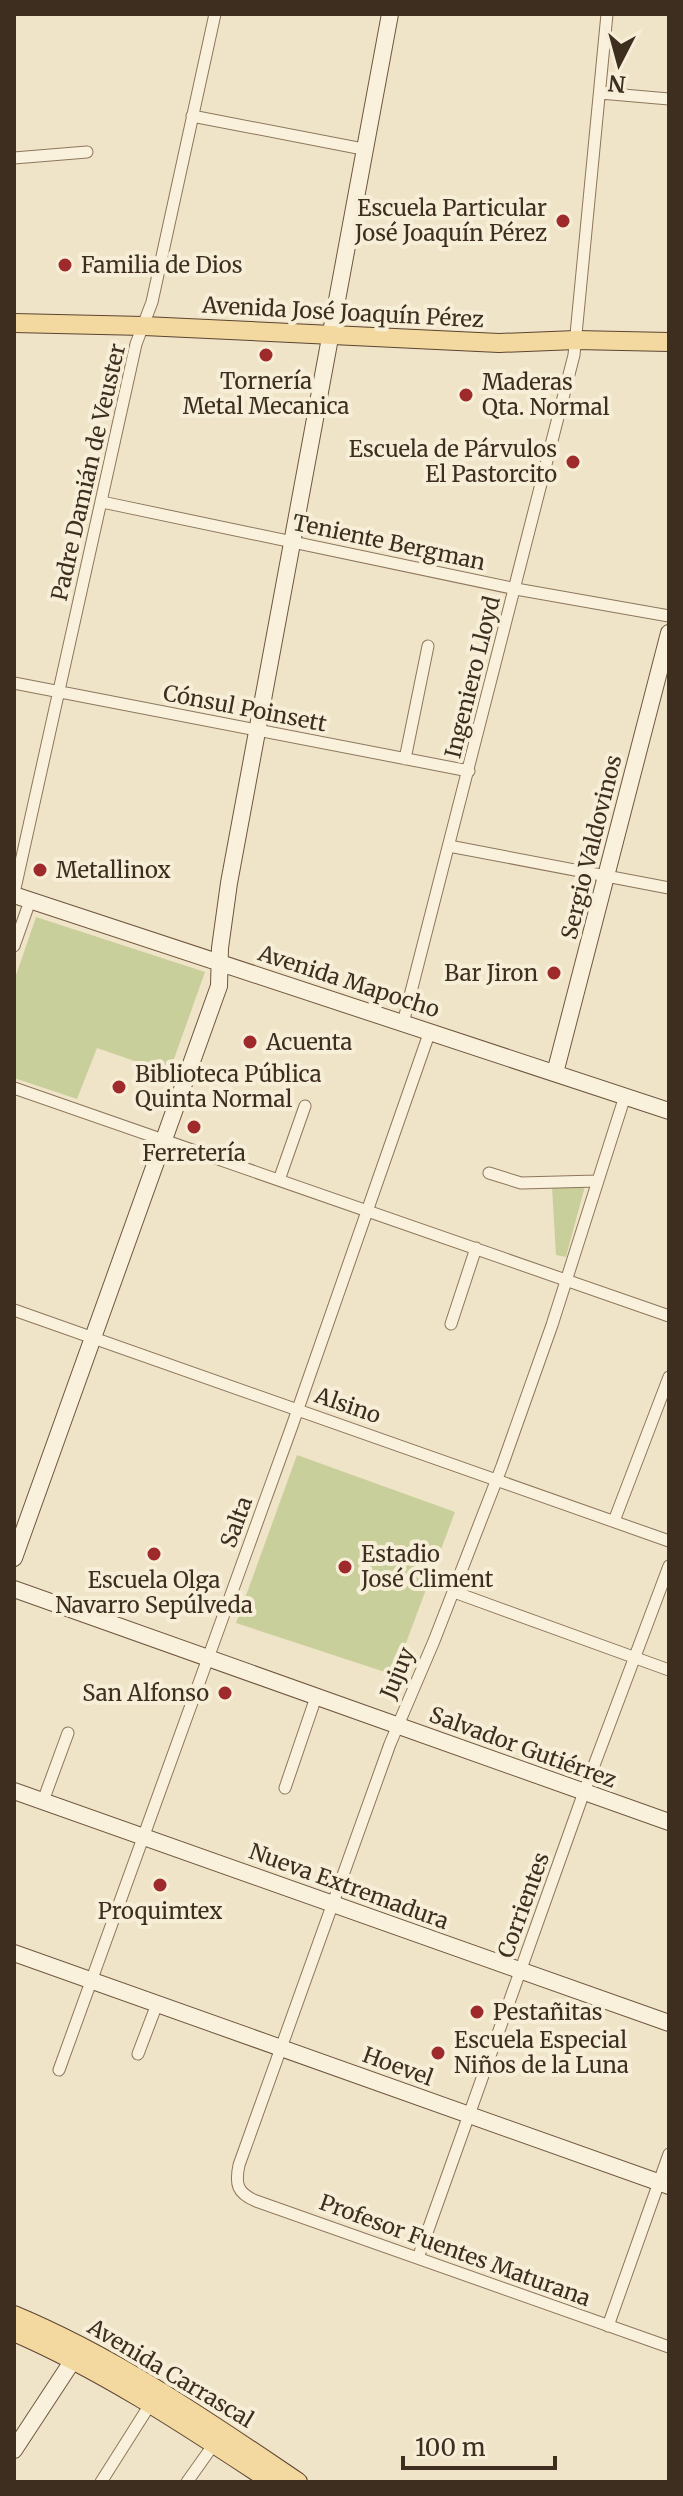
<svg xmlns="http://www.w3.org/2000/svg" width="683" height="2496" font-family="Merriweather,serif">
  <rect width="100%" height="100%" fill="#f0e4c8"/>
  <path fill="#c9cf9b" d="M36 917 205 972 169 1073 97 1048 77 1099 14 1078V981Z
    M585 1186 566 1257 556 1255 552 1187Z
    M297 1455 455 1512 394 1675 236 1623Z"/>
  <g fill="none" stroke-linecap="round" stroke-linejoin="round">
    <defs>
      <path id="street" d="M600 93 669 99
        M192 116 363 149
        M14 158 87 152
        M102 502 516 589 669 616
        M14 683 469 771
        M405 759 428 646
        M449 846 669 888
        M14 893 136 344 152 302 215 14
        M14 946 30 901
        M403 1023 574 355 607 14
        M14 1088 669 1316
        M625 1096 552 1325 502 1466 434 1641 390 1744 239 2165C235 2184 237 2193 256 2201L669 2347
        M489 1173 521 1183 597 1181
        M279 1180 305 1106
        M14 1310 669 1541
        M451 1324 476 1248
        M614 1521 669 1377
        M454 1592 669 1670
        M285 1788 316 1697
        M43 1801 68 1733
        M138 2054 157 2004
        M59 2070 292 1426 430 1031
        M418 2258 584 1792 669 1566
        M608 2326 669 2154
        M101 2482 151 2403
        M187 2482 214 2444"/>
      <path id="secondary" d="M14 895 669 1111
        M555 1073 669 633
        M14 1558 219 986 220 948 229 883 390 14
        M14 1589 669 1822
        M14 1791 669 2023
        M14 1953 669 2186
        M14 2450 79 2351"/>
      <path id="primary" d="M14 323 144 326 499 343 576 340 669 342
        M14 2315C117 2358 206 2420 298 2482
        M14 2332C106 2372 188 2427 272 2482"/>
    </defs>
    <use href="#street" stroke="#8d765c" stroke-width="13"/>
    <use href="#secondary" stroke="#6f573f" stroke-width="18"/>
    <use href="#primary" stroke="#5b4430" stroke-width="20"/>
    <use href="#street" stroke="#faf1dc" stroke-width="11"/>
    <use href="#secondary" stroke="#faf1dc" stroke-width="16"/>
    <use href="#primary" stroke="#f3d9a0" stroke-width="18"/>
  </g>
  <g fill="#9e2a2b" stroke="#f7eed8" stroke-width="3">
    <circle cx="563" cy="221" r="8"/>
    <circle cx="65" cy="265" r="8"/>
    <circle cx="266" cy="355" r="8"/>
    <circle cx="466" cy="395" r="8"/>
    <circle cx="573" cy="462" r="8"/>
    <circle cx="40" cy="870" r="8"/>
    <circle cx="554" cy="973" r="8"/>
    <circle cx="250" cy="1042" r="8"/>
    <circle cx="119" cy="1087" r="8"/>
    <circle cx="194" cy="1127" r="8"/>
    <circle cx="154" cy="1554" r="8"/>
    <circle cx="345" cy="1567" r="8"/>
    <circle cx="225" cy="1693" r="8"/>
    <circle cx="160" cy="1885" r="8"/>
    <circle cx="477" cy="2012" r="8"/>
    <circle cx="438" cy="2053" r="8"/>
  </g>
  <g text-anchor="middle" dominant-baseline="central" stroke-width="8" stroke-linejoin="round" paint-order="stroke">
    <g font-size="22" fill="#3d2e20" stroke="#f7eed8" text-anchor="start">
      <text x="547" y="208" text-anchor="end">Escuela Particular<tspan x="547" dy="25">José Joaquín Pérez</tspan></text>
      <text x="81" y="265">Familia de Dios</text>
      <text x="266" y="381" text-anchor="middle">Tornería<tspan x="266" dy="25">Metal Mecanica</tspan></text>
      <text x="482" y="382">Maderas<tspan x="482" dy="25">Qta. Normal</tspan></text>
      <text x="557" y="449" text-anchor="end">Escuela de Párvulos<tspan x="557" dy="25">El Pastorcito</tspan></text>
      <text x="56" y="870">Metallinox</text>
      <text x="538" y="973" text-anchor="end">Bar Jiron</text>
      <text x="266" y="1042">Acuenta</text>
      <text x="135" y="1074">Biblioteca Pública<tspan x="135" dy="25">Quinta Normal</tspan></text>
      <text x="194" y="1153" text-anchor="middle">Ferretería</text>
      <text x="361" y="1554">Estadio<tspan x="361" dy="25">José Climent</tspan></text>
      <text x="154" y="1580" text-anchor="middle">Escuela Olga<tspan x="154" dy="25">Navarro Sepúlveda</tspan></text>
      <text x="209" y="1693" text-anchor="end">San Alfonso</text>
      <text x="160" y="1911" text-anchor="middle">Proquimtex</text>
      <text x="493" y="2012">Pestañitas</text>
      <text x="454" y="2040">Escuela Especial<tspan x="454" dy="25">Niños de la Luna</tspan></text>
    </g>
    <g font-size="22" fill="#3d2e20" stroke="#f7eed8">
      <text transform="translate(343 312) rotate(3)">Avenida José Joaquín Pérez</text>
      <text transform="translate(88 472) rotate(-77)">Padre Damián de Veuster</text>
      <text transform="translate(389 542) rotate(12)">Teniente Bergman</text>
      <text transform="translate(472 677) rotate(-76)">Ingeniero Lloyd</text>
      <text transform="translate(245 708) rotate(11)">Cónsul Poinsett</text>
      <text transform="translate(591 847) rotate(-76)">Sergio Valdovinos</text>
      <text transform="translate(349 981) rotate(18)">Avenida Mapocho</text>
      <text transform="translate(348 1405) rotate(19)">Alsino</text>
      <text transform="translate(236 1522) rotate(-70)">Salta</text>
      <text transform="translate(397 1673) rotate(-67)">Jujuy</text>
      <text transform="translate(523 1747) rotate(20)">Salvador Gutiérrez</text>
      <text transform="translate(349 1886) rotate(20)">Nueva Extremadura</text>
      <text transform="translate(523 1905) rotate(-70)">Corrientes</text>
      <text transform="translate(398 2066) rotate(20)">Hoevel</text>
      <text transform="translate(455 2250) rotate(20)">Profesor Fuentes Maturana</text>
      <text transform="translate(171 2373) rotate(31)">Avenida Carrascal</text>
    </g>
  </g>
  <rect width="683" height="2496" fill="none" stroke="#3d2e20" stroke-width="32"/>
  <g transform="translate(619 64) rotate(186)" stroke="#f7eed8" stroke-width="6" paint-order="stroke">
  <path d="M0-6L14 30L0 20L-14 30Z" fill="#3d2e20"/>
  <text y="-12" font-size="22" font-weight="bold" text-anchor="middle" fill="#3d2e20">N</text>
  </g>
  <path d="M403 2456v12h152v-12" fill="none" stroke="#3d2e20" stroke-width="4"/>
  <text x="415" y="2456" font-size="24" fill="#3d2e20" stroke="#f7eed8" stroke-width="6" paint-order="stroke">100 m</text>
</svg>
